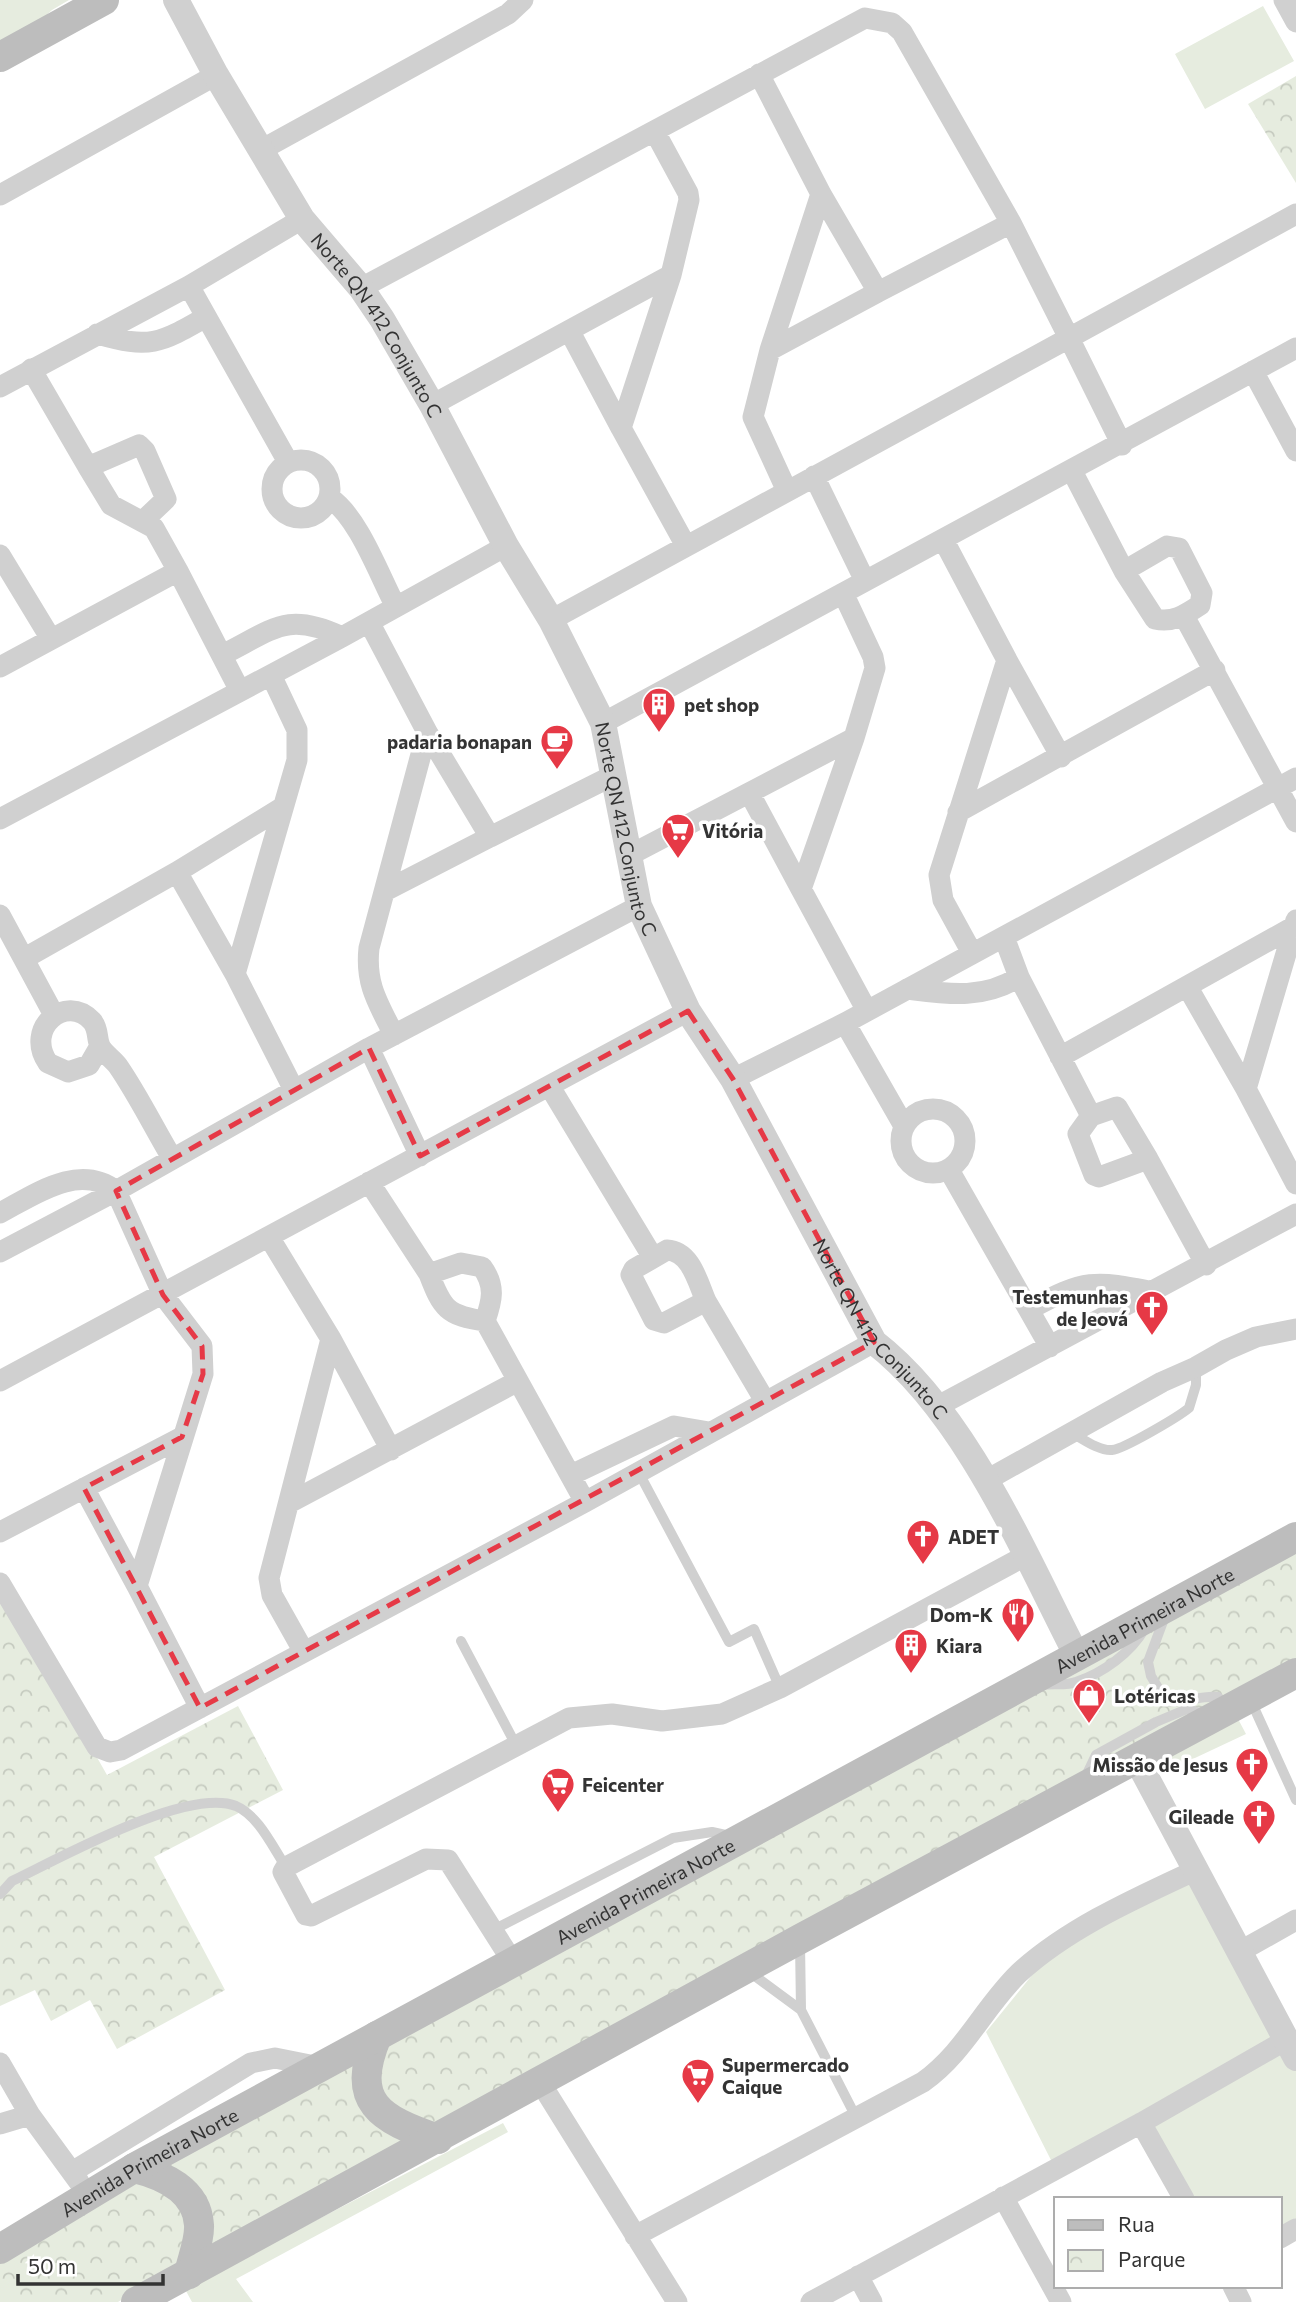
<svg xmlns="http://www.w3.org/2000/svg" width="1296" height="2302" font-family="Commissioner,sans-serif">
  <defs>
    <pattern id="park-crowns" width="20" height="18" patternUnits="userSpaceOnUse" patternTransform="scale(1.75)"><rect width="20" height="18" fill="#e6ecdf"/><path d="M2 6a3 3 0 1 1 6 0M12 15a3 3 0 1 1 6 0" fill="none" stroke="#c6cbc0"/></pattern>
  </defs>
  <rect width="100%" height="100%" fill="#fff"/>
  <path fill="#e6ecdf" d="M0 0H69L52 10 37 24 0 44Z
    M1263 6 1294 61 1205 109 1175 54Z
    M1237 1717 1246 1734 1163 1773 1164 1760Z
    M1187 1884 1218 1898 1296 2044V2220L1280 2228V2199H1188L1142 2123 1054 2166 986 2032 1045 1959 1150 1897Z
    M503 2123 508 2132 236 2279 253 2302H192L186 2291 226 2267Z"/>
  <path fill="url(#park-crowns)" d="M1296 76V183L1248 104Z
    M1296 1533V1659L241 2230 118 2302H0V2241Z
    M0 1587 107 1775 238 1706 283 1790 154 1857 225 1990 117 2049 90 2000 51 2021 35 1990 0 2006Z"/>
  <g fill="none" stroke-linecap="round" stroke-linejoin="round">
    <path stroke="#d0d0d0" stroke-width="10" d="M1072 1433C1083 1439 1099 1451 1112 1450 1124 1449 1178 1417 1189 1408L1196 1385V1367
      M639 1473 729 1642 754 1629 780 1688
      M1165 1616 1148 1662 1151 1676 1166 1701C1183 1704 1200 1695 1218 1697L1226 1708
      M461 1641 517 1747
      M1042 1685C1053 1683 1066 1686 1076 1682 1103 1673 1131 1653 1145 1628
      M1251 1701 1296 1800
      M1085 1778 1096 1755 1156 1722 1187 1709 1206 1715
      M0 1894 12 1881C60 1858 187 1787 236 1806 259 1816 273 1848 286 1867
      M493 1930 673 1838 712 1832 730 1836
      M800 1943 801 2010
      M748 1971 801 2010 857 2119"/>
    <path stroke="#d0d0d0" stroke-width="21" d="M1284 0 1296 22
      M759 74 821 194 878 292 1011 223
      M655 132 688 193 689 200 671 275 621 428 686 546
      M261 150 508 14 523 0
      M0 195 216 75
      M189 286 288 462
      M361 288 865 18 892 23 902 32 1011 223 1069 338 1296 214
      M570 332 621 428
      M97 334C150 349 159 344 206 317
      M770 350 821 194
      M31 369 88 467
      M1253 371 1296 451
      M0 387 189 286 302 219
      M432 405 671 275
      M272 489a29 29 0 1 1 58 0a29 29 0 1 1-58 0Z
      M1072 471 1124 571 1155 619C1173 623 1185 615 1200 605L1202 593 1179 548 1167 546 1124 571
      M814 476 865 581
      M787 491 753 417 770 350 878 292
      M330 498C359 518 379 575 396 607
      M144 520 166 499 145 451 139 445 88 467 111 505 154 528 178 571
      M944 541 1007 660 939 875 943 900 972 953
      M0 555 51 639
      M844 595 873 657 875 668 854 738 801 889 867 1011
      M1184 616 1296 822
      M551 620 1069 338 1122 445
      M369 622 427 732 369 948C365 984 378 1003 394 1035
      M224 654C274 629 287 611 342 637
      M1007 660 1061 757
      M0 667 178 571 240 691
      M271 675 297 730V760L235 974 294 1090
      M603 723 1296 348
      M427 732 490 837 612 776
      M750 794 801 889
      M958 812 1215 670
      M0 819 342 637 506 546
      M630 855 854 738
      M177 872 235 974
      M385 891 490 837
      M0 915 54 1015
      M1296 920 1246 1089 1296 1184
      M1004 937 1019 977 1091 1116
      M25 958 177 872 283 807
      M1187 986 1246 1089
      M907 989C947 994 983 1000 1019 977
      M845 1023 904 1126
      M100 1046 89 1065 68 1072 48 1063C24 1028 66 993 92 1021 99 1029 96 1037 100 1046 103 1053 113 1059 118 1066 138 1095 154 1128 172 1158
      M369 1048 420 1156
      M1060 1057 1295 926
      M733 1079 845 1023 1296 778
      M550 1087 652 1256
      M1117 1107 1148 1159 1099 1177 1094 1175 1078 1134 1091 1116Z
      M901 1141a32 32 0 1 1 64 0a32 32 0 1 1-64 0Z
      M1148 1159 1206 1265
      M949 1170 1050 1347
      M369 1182 429 1274
      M0 1213C34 1195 79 1162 116 1191L163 1295 202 1346 203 1374 137 1586 200 1708
      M269 1237 331 1339 269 1578 272 1595 304 1652
      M667 1250C691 1251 698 1283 706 1301L664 1323 654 1320 631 1275 634 1269Z
      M0 1252 116 1191 369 1048 639 906
      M461 1263 482 1267C496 1286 492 1301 485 1321 447 1316 442 1308 429 1274Z
      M706 1301 765 1401
      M1030 1309C1085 1279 1094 1280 1154 1292
      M485 1321 585 1502
      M331 1339 391 1450
      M0 1381 688 1011
      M938 1406 1296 1214
      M571 1475 674 1426 709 1432
      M985 1481 1162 1382 1196 1367 1226 1350 1256 1337 1296 1329
      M84 1488 137 1586
      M289 1503 518 1381
      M0 1532 182 1437
      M0 1583 97 1747 110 1752 121 1750 585 1502 874 1342
      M1239 1952 1296 1920
      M514 1964 448 1860 426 1859 311 1916 306 1915 283 1872 286 1867 569 1718 612 1714 662 1721 722 1714 780 1688 1025 1556
      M0 2063 30 2115
      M540 2082 677 2302
      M1141 2123 1184 2199
      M0 2124 30 2115 79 2182
      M72 2172 251 2063 275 2058 320 2067
      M1003 2197 1061 2302
      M635 2236 923 2082C965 2052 983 2008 1019 1973 1068 1928 1136 1898 1196 1870
      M1280 2238 1296 2229
      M858 2276 872 2302
      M1233 2286 1241 2302
      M811 2302 1141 2123 1286 2040"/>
    <g stroke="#d0d0d0" stroke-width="26">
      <path id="s1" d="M176 0 216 75 302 219 361 288 382 319 432 405 506 546 551 620 603 723 639 906 688 1011 733 1079 874 1342C965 1412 1024 1553 1076 1654"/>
      <path d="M1136 1758 1296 2058"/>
    </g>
    <g stroke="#bdbdbd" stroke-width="30">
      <path d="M0 57 104 0"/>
      <path d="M377 2036C349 2103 380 2119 438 2139"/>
      <path d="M134 2168C163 2175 197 2190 199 2225 200 2240 192 2259 189 2274"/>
      <path id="s2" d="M0 2249 134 2168 1296 1537"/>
      <path d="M136 2302 800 1939 1296 1673"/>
    </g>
  </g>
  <path fill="none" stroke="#e63946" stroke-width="5" stroke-dasharray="14 9" stroke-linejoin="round" d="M688 1011 733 1079 874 1342 200 1708 84 1488 182 1437 203 1374 202 1346 163 1295 116 1191 369 1048 420 1156Z"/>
  <defs>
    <symbol id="building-pin" viewBox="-11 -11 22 30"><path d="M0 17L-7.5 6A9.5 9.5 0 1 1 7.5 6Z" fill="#e63946" stroke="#fff"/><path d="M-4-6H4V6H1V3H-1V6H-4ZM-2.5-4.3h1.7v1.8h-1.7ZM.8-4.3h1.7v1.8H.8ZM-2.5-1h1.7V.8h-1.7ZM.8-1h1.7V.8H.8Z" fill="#fff"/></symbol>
    <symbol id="cafe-pin" viewBox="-11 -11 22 30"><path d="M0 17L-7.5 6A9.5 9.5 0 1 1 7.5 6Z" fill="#e63946" stroke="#fff"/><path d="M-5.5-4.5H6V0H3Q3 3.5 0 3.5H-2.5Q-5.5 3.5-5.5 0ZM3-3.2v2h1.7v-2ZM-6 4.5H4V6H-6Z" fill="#fff"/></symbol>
    <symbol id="supermarket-pin" viewBox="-11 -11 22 30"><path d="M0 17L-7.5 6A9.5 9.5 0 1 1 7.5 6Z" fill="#e63946" stroke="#fff"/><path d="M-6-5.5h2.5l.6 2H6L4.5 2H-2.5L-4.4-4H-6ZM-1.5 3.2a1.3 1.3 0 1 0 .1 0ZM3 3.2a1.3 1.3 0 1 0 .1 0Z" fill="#fff"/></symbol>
    <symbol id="church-pin" viewBox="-11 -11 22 30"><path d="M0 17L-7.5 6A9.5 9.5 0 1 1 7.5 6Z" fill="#e63946" stroke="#fff"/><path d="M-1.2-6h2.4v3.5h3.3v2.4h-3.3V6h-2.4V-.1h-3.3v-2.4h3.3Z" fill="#fff"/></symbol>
    <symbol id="restaurant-pin" viewBox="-11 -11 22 30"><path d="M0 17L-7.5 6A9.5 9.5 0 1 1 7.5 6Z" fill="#e63946" stroke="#fff"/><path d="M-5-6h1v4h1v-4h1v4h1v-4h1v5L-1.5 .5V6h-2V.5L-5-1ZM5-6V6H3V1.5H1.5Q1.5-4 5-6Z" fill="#fff"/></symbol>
    <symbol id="shop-pin" viewBox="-11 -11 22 30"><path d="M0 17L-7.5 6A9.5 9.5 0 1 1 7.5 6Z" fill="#e63946" stroke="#fff"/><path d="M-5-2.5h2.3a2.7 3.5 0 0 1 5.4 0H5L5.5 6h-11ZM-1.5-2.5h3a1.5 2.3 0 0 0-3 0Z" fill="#fff"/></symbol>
  </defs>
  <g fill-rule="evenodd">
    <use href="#building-pin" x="640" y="685" width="38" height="52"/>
    <use href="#cafe-pin" x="538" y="722" width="38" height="52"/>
    <use href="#supermarket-pin" x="659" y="811" width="38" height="52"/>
    <use href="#church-pin" x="1133" y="1288" width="38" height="52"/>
    <use href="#church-pin" x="904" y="1517" width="38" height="52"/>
    <use href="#restaurant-pin" x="999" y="1595" width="38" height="52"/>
    <use href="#building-pin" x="892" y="1626" width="38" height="52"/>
    <use href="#shop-pin" x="1070" y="1676" width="38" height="52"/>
    <use href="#church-pin" x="1233" y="1745" width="38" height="52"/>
    <use href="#supermarket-pin" x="539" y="1765" width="38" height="52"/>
    <use href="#church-pin" x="1240" y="1797" width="38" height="52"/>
    <use href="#supermarket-pin" x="679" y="2056" width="38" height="52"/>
  </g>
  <g text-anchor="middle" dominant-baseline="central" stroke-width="7" stroke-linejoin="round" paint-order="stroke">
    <g font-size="19" fill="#333" stroke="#fff">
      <text stroke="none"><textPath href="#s1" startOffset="383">Norte QN 412 Conjunto C</textPath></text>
      <text stroke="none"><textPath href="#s1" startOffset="950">Norte QN 412 Conjunto C</textPath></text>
      <text stroke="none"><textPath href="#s1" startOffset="1517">Norte QN 412 Conjunto C</textPath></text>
      <text stroke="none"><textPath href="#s2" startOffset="1306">Avenida Primeira Norte</textPath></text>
      <text stroke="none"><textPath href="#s2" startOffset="738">Avenida Primeira Norte</textPath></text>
      <text stroke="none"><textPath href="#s2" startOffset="173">Avenida Primeira Norte</textPath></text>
    </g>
    <g font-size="19" font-weight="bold" fill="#333" stroke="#fff" text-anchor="start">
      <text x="684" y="704">pet shop</text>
      <text x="532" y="741" text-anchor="end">padaria bonapan</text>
      <text x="702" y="830">Vitória</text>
      <text x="1128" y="1296" text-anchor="end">Testemunhas<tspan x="1128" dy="22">de Jeová</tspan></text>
      <text x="948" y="1536">ADET</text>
      <text x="993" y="1614" text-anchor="end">Dom-K</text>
      <text x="936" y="1645">Kiara</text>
      <text x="1114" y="1695">Lotéricas</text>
      <text x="1228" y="1764" text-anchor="end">Missão de Jesus</text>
      <text x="582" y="1784">Feicenter</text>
      <text x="1234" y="1816" text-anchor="end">Gileade</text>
      <text x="722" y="2064">Supermercado<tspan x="722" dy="22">Caique</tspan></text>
    </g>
  </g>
  <rect x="1054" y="2197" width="228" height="91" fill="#ffffff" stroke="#adadad" stroke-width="2"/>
  <rect x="1068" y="2220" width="35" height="10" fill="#bdbdbd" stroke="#adadad" stroke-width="2"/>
  <text x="1118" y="2232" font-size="21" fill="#333333">Rua</text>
  <rect x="1068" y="2250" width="35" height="21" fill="url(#park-crowns)" stroke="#adadad" stroke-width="2"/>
  <text x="1118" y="2267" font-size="21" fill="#333333">Parque</text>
  <path d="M18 2274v10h145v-10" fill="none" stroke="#333333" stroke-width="3.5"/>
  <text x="28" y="2274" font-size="21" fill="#333333" stroke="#ffffff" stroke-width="5" paint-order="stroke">50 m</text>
</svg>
